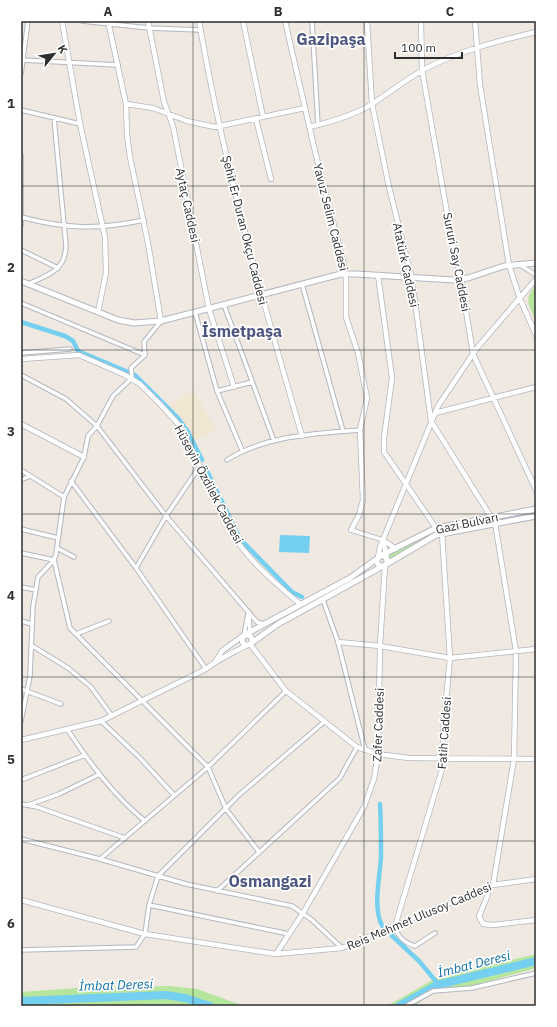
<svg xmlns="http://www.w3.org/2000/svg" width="557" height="1027" font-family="'IBM Plex Sans',sans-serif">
  <rect width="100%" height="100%" fill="#efe9e1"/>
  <path fill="#f0e6d1" d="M193 390 216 429 194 441 187 427 170 405Z"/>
  <path fill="#b6e59e" d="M536 285V321C529 305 523 300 536 285Z
    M536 512 442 531 422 539 390 559 388 555 440 530Z
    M536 954V968L475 985 434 993 414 1006H387L436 978Z
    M171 986 197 989 244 1006H21V992L77 988Z"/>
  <path fill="#75cff0" d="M280 535 310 536 309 553 279 552Z"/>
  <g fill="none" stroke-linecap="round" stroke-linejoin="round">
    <path stroke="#75cff0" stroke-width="4.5" d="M21 322 65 336 73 341 78 351 128 372
      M135 375 178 418 188 432 202 460
      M205 467 240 539 292 592 302 597
      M380 804C381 822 381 839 381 857 380 876 372 911 383 927
      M389 933 419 961 439 985"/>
    <path stroke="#75cff0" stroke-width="8" d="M21 1001 166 995 185 998 210 1006
      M399 1006 437 985 536 961"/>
    <defs>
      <path id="minor" d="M82 21 149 28 200 30
        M312 21 318 125
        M21 60 118 65
        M21 74 28 21
        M21 110 80 124
        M21 155V225
        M21 217C66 229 98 230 144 220
        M21 250 58 268
        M520 265 536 275
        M28 284C48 275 65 271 66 246L54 118
        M302 284 343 431
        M21 303 145 355
        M224 305 274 441
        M195 312 217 391 242 450
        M21 353 70 349
        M21 375 66 399 97 426 166 516 257 622 264 624
        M217 391 252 382
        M227 460C265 436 315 433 360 430
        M21 470 64 497
        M21 480 30 476
        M71 481 136 568 206 669
        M21 529 58 538
        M351 530 383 540
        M57 548 74 557
        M21 553 54 560 70 628 208 767 226 809 259 852
        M136 568 166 516 200 466
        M21 587 36 590
        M323 600 338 642 365 750
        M249 612 250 636
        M21 621 32 624
        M76 634 109 621
        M244 635 248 614
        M31 645 68 668 91 687 112 716
        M21 689 61 704
        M21 721 30 676 33 606 38 577 54 560 56 554 64 497 84 457 88 436 97 426 113 396 132 378 131 368 145 355 144 342 161 321
        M101 721 139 757 174 795
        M67 729C89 762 114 796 145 821
        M21 780 85 755
        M21 804 37 807 125 838
        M28 805 59 794 100 774
        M21 839 100 859 186 884 292 906 312 920 342 948
        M100 859 208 767 286 691
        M217 891 340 778 357 747
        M149 905 289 934
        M395 926C397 936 405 943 415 946L435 933
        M21 950 136 947 145 934 149 905 158 876 239 795 324 722
        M406 1006 433 991 472 988 536 973"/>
      <path id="tertiary" d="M62 21 80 124 105 237 106 273 98 312
        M108 21 126 104 127 135 130 157 148 243 161 321
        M148 21 164 102 173 126 209 309 234 387
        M199 21C223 161 262 299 302 436
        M243 21 263 117
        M285 21 314 147 344 265 346 280V317L358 353 367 398 360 430 363 500 359 515 351 530
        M367 21 372 104 389 187 412 279 431 421 491 517
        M421 21 422 70 450 230 461 280 473 354 536 490
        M475 21 480 85 509 265 520 299 536 335
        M126 104 153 108 187 121 215 127 305 108
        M256 119 271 179
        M309 127C331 122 353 116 372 104 389 93 405 80 423 70 458 51 498 41 536 32
        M378 275 392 378 384 438V452L436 528
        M21 359 79 355 125 375 140 384 160 404 180 426 230 529C244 557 276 584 300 604
        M435 413 536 387
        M21 424 84 457
        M383 540 387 559
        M383 540 396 549
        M378 558 380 547 438 406 477 348 536 279
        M338 642 380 646 450 658 536 649
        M250 644 286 691 357 747 378 754 409 758 536 759
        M216 661 222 651 244 635
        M21 740 101 721 206 669C218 659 233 653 247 645
        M493 885 514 759 516 651 495 523
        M489 886 487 897 479 916 483 924 493 925 536 920
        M21 900 145 934 276 954 342 948 493 885 536 879
        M395 926 443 766V733L450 658 442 533
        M276 954 303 913 364 807 374 779 378 754 380 646 385 565"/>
      <path id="secondary" d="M21 281 118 320 134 323 161 321 341 274H357L453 280 468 278 504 266 536 263
        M377 561a5 5 0 1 1 10 0a5 5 0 1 1-10 0Z
        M380 556 436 528 536 509
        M385 565 436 535 536 516
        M242 640a5 5 0 1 1 10 0a5 5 0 1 1-10 0Z
        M244 635 350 578 378 558
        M250 644 278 624 383 566"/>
    </defs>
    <use href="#minor" stroke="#b4b7c1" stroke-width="5.5"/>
    <use href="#tertiary" stroke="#b4b7c1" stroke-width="6"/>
    <use href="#secondary" stroke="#b4b7c1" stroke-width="7"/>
    <use href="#minor" stroke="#fff" stroke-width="3.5"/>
    <use href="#tertiary" stroke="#fff" stroke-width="4.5"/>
    <use href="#secondary" stroke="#fff" stroke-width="5"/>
  </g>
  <path fill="none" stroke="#2e2e2e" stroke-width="1" stroke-opacity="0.55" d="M193 21V1006M364 21V1006M21 186H536M21 350H536M21 514H536M21 677H536M21 841H536"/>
  <g text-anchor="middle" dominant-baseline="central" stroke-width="3.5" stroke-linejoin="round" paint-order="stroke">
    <g font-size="12" fill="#2e2e2e" stroke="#fff">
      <text transform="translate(188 205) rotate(78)">Aytaç Caddesi</text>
      <text transform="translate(331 217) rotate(76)">Yavuz Selim Caddesi</text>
      <text transform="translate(245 230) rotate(76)">Şehit Er Duran Okçu Caddesi</text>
      <text transform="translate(457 262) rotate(79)">Sururi Say Caddesi</text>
      <text transform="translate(406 265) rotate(78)">Atatürk Caddesi</text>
      <text transform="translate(209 484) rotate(62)">Hüseyin Özdilek Caddesi</text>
      <text transform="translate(467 523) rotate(-12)">Gazi Bulvarı</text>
      <text transform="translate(378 725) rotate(-88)">Zafer Caddesi</text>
      <text transform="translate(444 733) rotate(-86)">Fatih Caddesi</text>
      <text transform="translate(419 916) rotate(-23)">Reis Mehmet Ulusoy Caddesi</text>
    </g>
    <g font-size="13" font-style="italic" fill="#0d6fa3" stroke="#fff">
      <text transform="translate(474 964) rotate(-14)">İmbat Deresi</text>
      <text transform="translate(116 985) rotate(-2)">İmbat Deresi</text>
    </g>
    <g font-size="16" font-weight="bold" fill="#4d5680" stroke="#fff">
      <text x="331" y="39">Gazipaşa</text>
      <text x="242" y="331">İsmetpaşa</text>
      <text x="270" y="881">Osmangazi</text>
    </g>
  </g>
  <rect width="557" height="1027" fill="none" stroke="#ffffff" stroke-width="44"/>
  <g transform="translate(54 54) rotate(60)" stroke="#ffffff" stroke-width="3" paint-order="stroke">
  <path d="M0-3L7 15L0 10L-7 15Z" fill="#2e2e2e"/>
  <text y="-6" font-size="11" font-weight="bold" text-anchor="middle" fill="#2e2e2e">K</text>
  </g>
  <path d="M395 52v6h67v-6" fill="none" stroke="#2e2e2e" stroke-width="2"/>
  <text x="401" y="52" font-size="12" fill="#2e2e2e" stroke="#ffffff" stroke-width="3" paint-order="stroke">100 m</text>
  <rect x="22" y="22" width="513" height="983" fill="none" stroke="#2e2e2e" stroke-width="1.5"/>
  <g font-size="13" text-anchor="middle" font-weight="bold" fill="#2e2e2e">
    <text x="108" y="16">A</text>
    <text x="278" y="16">B</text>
    <text x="450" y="16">C</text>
    <text x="11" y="108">1</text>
    <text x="11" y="272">2</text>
    <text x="11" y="436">3</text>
    <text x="11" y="600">4</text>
    <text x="11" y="764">5</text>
    <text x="11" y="928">6</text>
  </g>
</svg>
